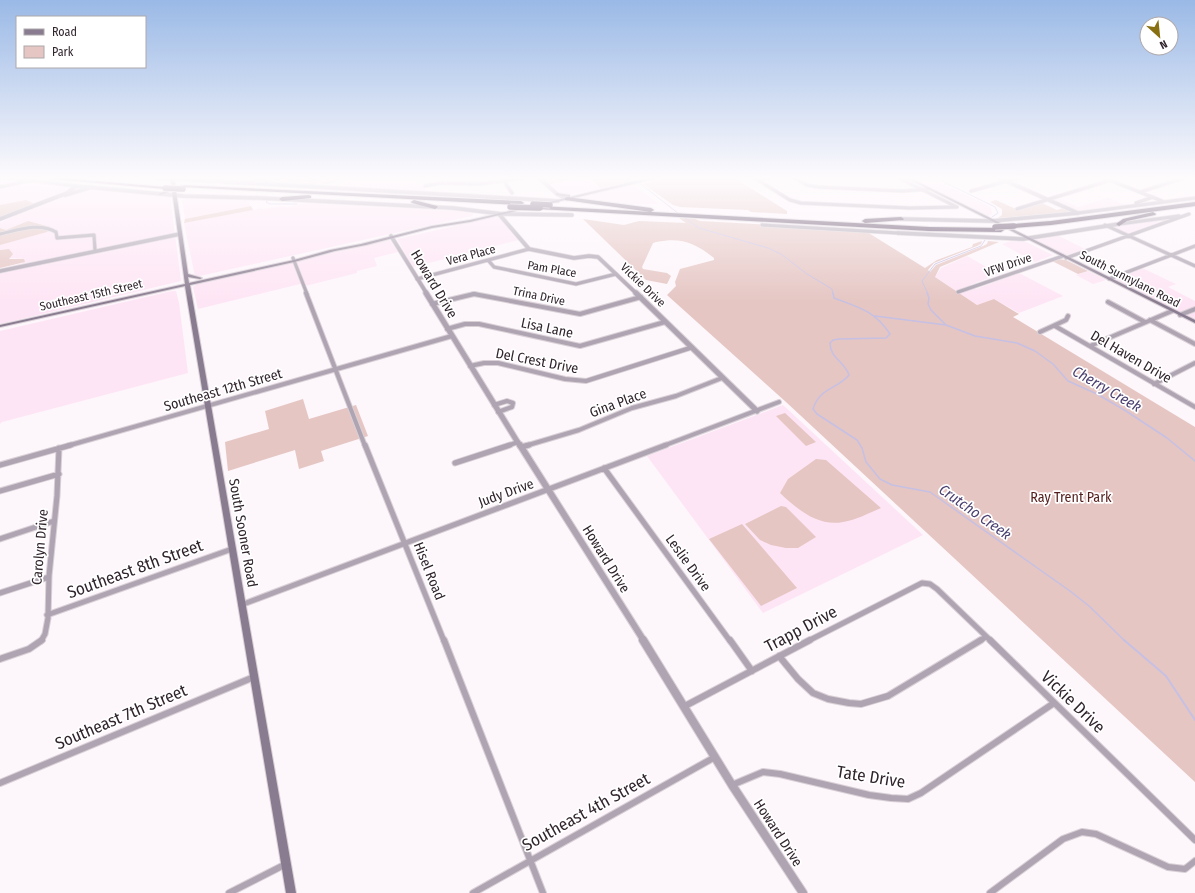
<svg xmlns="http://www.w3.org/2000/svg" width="1195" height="893" font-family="'Fira Sans Condensed',sans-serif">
  <rect width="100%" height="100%" fill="#fdf6fb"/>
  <path fill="#fee5f5" d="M366 177 414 180 422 185 428 193 338 188 347 179Z
    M587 177 600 188 566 195 559 192 550 184Z
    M909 177H929L991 207 992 214 988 216Z
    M0 178 63 186 170 196 181 281 0 324V269L23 263 24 259 9 258 10 256 5 249 0 250V245L47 231 28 221 6 230 0 228V223L18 214 26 200 0 205Z
    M633 185 659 204H624L583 200 580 197Z
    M192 198H248L250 206 185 219 182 200Z
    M1058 198 1078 207 1108 198 1125 205 1078 212 1053 200Z
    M312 202 475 211 472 216 195 277 184 223 262 208 263 209 282 206 287 207Z
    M499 216 519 240 413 267 397 239Z
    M1177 217 1128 235 1111 226Z
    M1057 235 1089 251 1071 258 1036 240Z
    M390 240 398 252 374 258 377 266 357 271V273L305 286 304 283 198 309 193 287 198 283Z
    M1011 241 1026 242 1053 255 1035 262 1002 244Z
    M967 256 999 274 970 285 976 289 1019 273 1063 296 1019 313 994 299 977 305 935 277 941 268Z
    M1142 268 1176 284 1168 287 1195 301V320L1117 280 1116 279Z
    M1088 271 1106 280 1093 284 1076 275Z
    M172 291H176L179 303 188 373 2 422 0 424V331Z
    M783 405 923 535 763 613 647 456Z"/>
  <path fill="#e5c6c3" d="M250 177H262L275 182 298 184 351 177H364L341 180 327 184 318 183 308 187 255 182Z
    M268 177H283L290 179 299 177H342C317 180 292 188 268 177Z
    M542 177H583L550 184Z
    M588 177H628L633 181 601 188Z
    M667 177H733L787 211V214L751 212 748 210 680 207 673 205 643 184Z
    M26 200 35 204 0 219V205Z
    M996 200 1018 210 1042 203 1057 210 1063 208 1072 212 998 218 1002 215V209L990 202Z
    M251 206 253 210 184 223 185 219Z
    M679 218 695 219 700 221 810 227 867 232 925 268 937 260 972 247 973 244 982 241 981 244 977 246 934 263 928 270 930 272 936 265 983 246 987 244 988 241 999 242 940 267 935 277 977 305 994 299 1019 314 1013 317 1195 427V782L786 402 667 295 676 286 675 282 680 269 714 260V258C694 242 681 237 656 242L653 243 642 267 643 269 667 273 671 276 667 284 646 280 583 219 624 225 639 221 686 223Z
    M28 221 50 227 46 229 48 231 47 232 0 245V228L6 230Z
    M9 249 13 254 9 259H24L25 262 0 268V250Z
    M1058 259 1066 260 1088 271 1078 274 1052 261Z
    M303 399 309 419 356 405 368 436 321 451 324 461 299 469 295 450 228 471 225 442 269 429 265 411Z
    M785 413 816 442 806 446 776 416Z
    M816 459 826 460 881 508C869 513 856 520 843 522 818 527 797 509 780 493L788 479Z
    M781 506 786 507 816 537 798 548H786L771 545 760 540 745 524Z
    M742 524 797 588 761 606 709 539Z"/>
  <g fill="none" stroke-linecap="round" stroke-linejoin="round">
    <path stroke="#c6c0e4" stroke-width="1" d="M265 177C294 186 317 181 346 177
      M632 177 679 214
      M934 177 995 207 998 213 992 217
      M268 200 266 202 270 204H297
      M682 216 699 228 768 248 781 254 807 274 832 289 833 294
      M928 294 922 281 935 264 981 246 985 240"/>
    <path stroke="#c6c0e4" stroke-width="1.5" d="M833 293 834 298C858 307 875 311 890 334L886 338 839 339 833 340 830 343C830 358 845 362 849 375 838 389 820 387 813 409L817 414 857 440 862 448 866 462 880 479 892 485 930 492 1070 591 1089 606 1125 641
      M927 293 929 298 928 304 931 310 946 325 975 336 1017 343 1035 351 1053 364 1068 381 1097 394 1126 411 1167 438 1195 461
      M875 316 946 325"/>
    <path stroke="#c6c0e4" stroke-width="2" d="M1124 640 1166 676 1195 720"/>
    <defs>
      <path id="minor-far3" d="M1 177 76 186
        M753 177 790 200 801 203 910 208 957 207
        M793 177 807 185 818 187 903 191 929 189
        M897 177 955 206
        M1102 177 1162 201
        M758 180 774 177
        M504 181 512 193
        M425 186 440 183 480 184 529 177
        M0 187 27 181
        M971 191 1021 177
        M1140 192 1187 177
        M1136 203 1153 197
        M1017 209 1111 180
        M1078 213 1195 198
        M1119 224 1179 216
        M762 225 898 233
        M1105 225 1195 266
        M0 234C18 230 39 222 56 232L57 238 94 235 95 250
        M293 258 307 294
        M1066 258 1189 214
        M488 260 494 267 576 284 616 274
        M417 279 529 249
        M1109 279 1195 246
        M958 292 1063 256
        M472 294H476"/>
      <path id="minor-far2" d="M306 293 365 446
        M1108 302 1145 322
        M432 304 474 294 580 314 641 297
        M1180 315 1195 309
        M1150 320 1195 344
        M1055 326 1195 407
        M447 329 465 324H479L580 346 665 322
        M1040 332 1066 320 1068 316
        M1090 346 1172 311
        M470 366 484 363H498L565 379 586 381 690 348
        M1154 384 1195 363
        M494 405 507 401 513 403 512 407 498 412
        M67 446 452 336
        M507 446 518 442
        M525 446 579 430 632 408 676 396 722 378
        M663 446 779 402"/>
      <path id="minor-far1" d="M365 445 444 641
        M521 447 529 445
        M455 463 510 445
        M0 465 71 445
        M604 468 730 641
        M0 491 59 474
        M0 539 54 521
        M0 593 49 577
        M241 605 666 445
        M47 615 232 549
        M41 641 45 634 48 618 49 576 57 496 59 448
        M808 641 922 583 930 584 937 589 991 641
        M979 641 986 637"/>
      <path id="minor" d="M444 640 543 893
        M730 640 752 671
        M990 640 1195 840
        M779 656 798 679 813 693 828 699 849 703 861 704 888 696 981 640
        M0 659 29 649 42 640
        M685 706 810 640
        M0 783 254 677
        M732 785 763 772 780 774 869 795 891 798 908 799 921 793 1054 703
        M229 893 286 864
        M473 893 715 757
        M990 893 1063 839 1082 832 1096 834 1168 867 1185 869 1195 861"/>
      <path id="tertiary-far3" d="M145 177 558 201
        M538 177 557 194 567 199
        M997 177 1078 213
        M65 195 89 188
        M499 214 529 249 574 258 589 256 598 257 637 294
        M0 219 67 193 76 186 183 196 260 198 453 208 502 214 572 215
        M901 219 992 221 1078 213
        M898 233 1023 239 1119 224
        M391 236 427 294
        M0 271 180 234"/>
      <path id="tertiary-far2" d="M426 293 520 446
        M636 293 757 411"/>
      <path id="tertiary-far1" d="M520 445 644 641"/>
      <path id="tertiary" d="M643 640 732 785 803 893"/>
      <path id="secondary" d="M170 177H174L188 274 202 278 200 279 188 277 189 283 294 260 330 250 361 244 432 226 470 220 527 207 529 208 470 222 432 228 366 245 335 251 294 262 190 285 296 893H286L185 286 0 327V325L185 284 172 191 160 195 158 194 172 189Z
        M656 177H663L544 205 542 204 569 197 556 195V193H557L570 195V197L623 184 625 183Z
        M904 177H908L1195 320V323Z"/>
      <path id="motorway" d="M37 177H52L165 187 167 188 165 189 39 178Z
        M180 185 521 201 524 203 521 205 182 187H180Z
        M309 195 311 196V198L282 201 279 199 282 197Z
        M567 197 651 208 654 210 651 212 565 200V198Z
        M414 200 437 206 438 207 435 209 412 203 411 202Z
        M1195 202V206L1051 225 1014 228 1011 226 1014 224 1051 221Z
        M540 206 929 227 1001 228 1004 230 1001 232 929 231 538 209V207Z
        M1153 212 1156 214 1155 215 1127 221 1119 226 1116 224 1123 219Z
        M901 217 904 219 903 220 865 223 862 221 865 219Z"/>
    </defs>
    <use href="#minor-far3" stroke="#d8d0d6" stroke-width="4.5"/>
    <use href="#minor-far2" stroke="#d8d0d6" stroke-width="6"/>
    <use href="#minor-far1" stroke="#d8d0d6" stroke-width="7"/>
    <use href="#minor" stroke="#d8d0d6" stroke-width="8"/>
    <use href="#tertiary-far3" stroke="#d8d0d6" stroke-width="5"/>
    <use href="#tertiary-far2" stroke="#d8d0d6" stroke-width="7"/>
    <use href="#tertiary-far1" stroke="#d8d0d6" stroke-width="8"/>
    <use href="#tertiary" stroke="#d8d0d6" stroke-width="10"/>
    <use href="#secondary" stroke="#d8d0d6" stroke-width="2"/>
    <use href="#motorway" stroke="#d8d0d6" stroke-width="2"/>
    <use href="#minor-far3" stroke="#aea4b2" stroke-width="3"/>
    <use href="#minor-far2" stroke="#aea4b2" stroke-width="4"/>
    <use href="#minor-far1" stroke="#aea4b2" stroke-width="5"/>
    <use href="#minor" stroke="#aea4b2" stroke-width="6"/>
    <use href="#tertiary-far3" stroke="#aea4b2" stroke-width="3.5"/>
    <use href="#tertiary-far2" stroke="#aea4b2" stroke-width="5"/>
    <use href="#tertiary-far1" stroke="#aea4b2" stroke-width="6"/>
    <use href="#tertiary" stroke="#aea4b2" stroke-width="8"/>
    <use href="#secondary" fill="#8a7c90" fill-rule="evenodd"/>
    <use href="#motorway" fill="#5b4763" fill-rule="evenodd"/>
    <defs>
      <path id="motorway-bridge" d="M165 188 183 189
        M533 204 550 205
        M510 207 540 208
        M995 227 1014 226"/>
    </defs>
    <use href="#motorway-bridge" stroke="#d8d0d6" stroke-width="7" stroke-linecap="butt"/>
    <use href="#motorway-bridge" stroke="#5b4763" stroke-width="5.5"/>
  </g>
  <linearGradient id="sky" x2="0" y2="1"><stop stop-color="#9ab9e6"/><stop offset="0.59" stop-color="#fefbfd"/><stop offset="1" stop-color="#fefbfd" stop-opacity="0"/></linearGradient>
  <rect width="1195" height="302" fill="url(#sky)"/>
  <g text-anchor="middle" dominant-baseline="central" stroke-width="3.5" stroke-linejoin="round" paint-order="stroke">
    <g font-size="12" fill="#31252d" stroke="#fff">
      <text transform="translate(471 255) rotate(-15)">Vera Place</text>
      <text transform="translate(1008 265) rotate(-19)">VFW Drive</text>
      <text transform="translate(552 269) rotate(10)">Pam Place</text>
      <text transform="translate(1130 279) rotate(27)">South Sunnylane Road</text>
      <text transform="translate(643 285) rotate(44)">Vickie Drive</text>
      <text transform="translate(91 295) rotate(-13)">Southeast 15th Street</text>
      <text transform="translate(539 296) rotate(12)">Trina Drive</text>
    </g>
    <g font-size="14" fill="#31252d" stroke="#fff">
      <text transform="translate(434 284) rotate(59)">Howard Drive</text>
      <text transform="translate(547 328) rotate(12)">Lisa Lane</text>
      <text transform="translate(1131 357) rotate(30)">Del Haven Drive</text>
      <text transform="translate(537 361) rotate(11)">Del Crest Drive</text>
      <text transform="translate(223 390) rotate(-16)">Southeast 12th Street</text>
      <text transform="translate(618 403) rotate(-20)">Gina Place</text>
      <text transform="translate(506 493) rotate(-20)">Judy Drive</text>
      <text transform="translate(243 533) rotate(80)">South Sooner Road</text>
      <text transform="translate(40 547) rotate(-85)">Carolyn Drive</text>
      <text transform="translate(606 559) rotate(58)">Howard Drive</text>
      <text transform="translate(688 563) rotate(54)">Leslie Drive</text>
      <text transform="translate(429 571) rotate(68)">Hisel Road</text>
      <text transform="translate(778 833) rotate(57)">Howard Drive</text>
    </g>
    <g font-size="14" fill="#531e1c" stroke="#fff">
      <text x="1071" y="497">Ray Trent Park</text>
    </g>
    <g font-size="15" font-style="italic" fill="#4c4171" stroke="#fff">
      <text transform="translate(1107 389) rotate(30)">Cherry Creek</text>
      <text transform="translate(975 512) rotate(35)">Crutcho Creek</text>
    </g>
    <g font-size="17" fill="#31252d" stroke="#fff">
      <text transform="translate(135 569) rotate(-20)">Southeast 8th Street</text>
      <text transform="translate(801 629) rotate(-28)">Trapp Drive</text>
      <text transform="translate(1073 702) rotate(44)">Vickie Drive</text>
      <text transform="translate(121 717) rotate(-23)">Southeast 7th Street</text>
      <text transform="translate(871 777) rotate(9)">Tate Drive</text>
      <text transform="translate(586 812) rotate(-29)">Southeast 4th Street</text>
    </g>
  </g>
  <rect x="16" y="16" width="130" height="52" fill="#ffffff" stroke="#ada8ab"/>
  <rect x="24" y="29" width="20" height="6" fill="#8a7c90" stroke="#ada8ab"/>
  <text x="52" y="36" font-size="12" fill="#31252d">Road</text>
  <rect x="24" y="46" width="20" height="12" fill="#e5c6c3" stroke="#ada8ab"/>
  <text x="52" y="56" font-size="12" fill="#31252d">Park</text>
  <g transform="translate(1159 36) rotate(153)"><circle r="19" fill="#ffffff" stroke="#ada8ab"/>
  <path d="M0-3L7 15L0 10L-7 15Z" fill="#887012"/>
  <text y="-6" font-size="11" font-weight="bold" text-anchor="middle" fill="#31252d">N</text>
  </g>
</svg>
